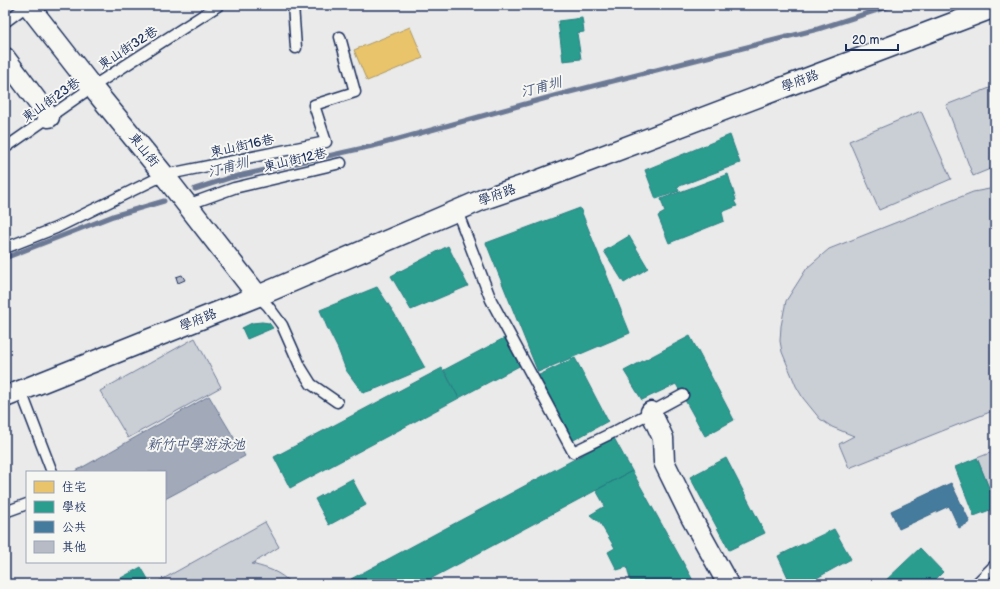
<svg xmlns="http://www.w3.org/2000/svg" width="1000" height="589" font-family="'Balsamiq Sans','LXGW WenKai TC',sans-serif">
  <rect width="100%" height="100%" fill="#e9eae9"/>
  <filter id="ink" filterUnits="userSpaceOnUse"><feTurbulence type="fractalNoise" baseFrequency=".025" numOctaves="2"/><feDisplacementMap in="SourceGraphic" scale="8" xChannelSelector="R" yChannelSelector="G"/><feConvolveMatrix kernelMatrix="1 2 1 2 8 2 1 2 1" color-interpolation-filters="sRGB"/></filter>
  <g filter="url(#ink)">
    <path fill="#caced5" stroke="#727e9a" d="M995 86V167L973 176 946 105Z
      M921 111 951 179 879 210 849 141Z
      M995 188V410L849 468 839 444 854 436 832 427 820 419 803 398 796 386 782 352 780 341 781 326 786 301 807 268 829 249 973 192Z
      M195 338 221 387 128 438 100 391Z
      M995 451V503L977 458Z
      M265 522 279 547 252 564C270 569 278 571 292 584H154Z"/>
    <path fill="#a2aaba" stroke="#6c7995" d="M209 396 245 456 165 499V472H74Z"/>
    <path fill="#e9c46a" stroke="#ab9766" d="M720 5H733L721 8Z
      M410 27 423 58 367 81 354 50Z"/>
    <path fill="#2a9d8f" stroke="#267c80" d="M582 18 584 32 577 33 581 59 563 61 558 21Z
      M730 135 740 163 677 187 679 191 656 199 645 170Z
      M728 174 736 200 734 201 737 206 722 212 724 221 669 243 658 216 665 212 661 199Z
      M580 208 630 333 538 372 486 243Z
      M629 236 648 268 624 283 604 251Z
      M448 246 468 286 411 310 391 276Z
      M377 287 394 313 425 368 378 388 363 393 346 370 338 349 327 327 320 310Z
      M262 322 269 323 273 328 247 339 242 328 252 323Z
      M508 336 523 364 459 398 444 370Z
      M690 336 734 420 705 436 676 384 642 400 624 371Z
      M575 358 608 421 572 441 537 376Z
      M442 368 459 398 290 488 274 457Z
      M614 438 632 471 421 584H354L351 579Z
      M726 458 765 533 729 550 690 477Z
      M977 458 995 503V508L974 516 955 467Z
      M632 471 695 584H631L627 567 617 570 608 552 615 548 600 523 590 515 605 506 596 490Z
      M352 479 366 505 329 525 315 499Z
      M834 529 851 559 806 584H791L778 556Z
      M920 548 943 572 931 584H882Z
      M141 567 151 584H110Z"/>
    <path fill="#457b9d" stroke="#38648a" d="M951 483 970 522 959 528 949 506 899 529 891 511Z"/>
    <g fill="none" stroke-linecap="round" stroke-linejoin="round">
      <path stroke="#6c7995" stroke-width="5" d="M195 189 229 178 377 145 554 96 818 29 893 5
        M5 258 113 216 164 201"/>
    </g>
    <path fill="#b6bbc6" stroke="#1b2f5e" d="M182 275 185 280 178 283 176 277Z"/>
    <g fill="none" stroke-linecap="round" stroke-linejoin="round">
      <defs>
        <path id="lane" d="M293 5 296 48
          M5 22 28 5
          M5 148 92 87 219 5
          M187 205 234 188 341 163
          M457 211 491 300 573 452 616 431 683 395
          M5 248 56 228 164 175 326 142 314 105 355 92 340 37
          M258 296 268 306 282 325 301 368 311 384 337 402
          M21 391 52 472
          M5 512 27 504
          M976 584 995 565"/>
        <path id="street" d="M28 5 92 87 164 175 258 296
          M5 58 49 117
          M5 397 258 296 484 199 534 182 995 7
          M651 412 663 438 664 462 692 519 728 584"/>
      </defs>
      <use href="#lane" stroke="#1b2f5e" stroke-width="13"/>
      <use href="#street" stroke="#1b2f5e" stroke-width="23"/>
      <use href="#lane" stroke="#f6f6f2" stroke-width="10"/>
      <use href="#street" stroke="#f6f6f2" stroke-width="20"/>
    </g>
  </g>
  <g text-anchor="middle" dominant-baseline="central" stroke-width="4" stroke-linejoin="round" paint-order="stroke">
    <g font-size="13" fill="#1b2f5e" stroke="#f6f6f2">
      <text transform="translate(128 48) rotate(-33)">東山街32巷</text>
      <text transform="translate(800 81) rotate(-21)">學府路</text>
      <text transform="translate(51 100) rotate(-35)">東山街23巷</text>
      <text transform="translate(242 146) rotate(-12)">東山街16巷</text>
      <text transform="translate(144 150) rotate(51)">東山街</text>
      <text transform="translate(295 160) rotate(-13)">東山街12巷</text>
      <text transform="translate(497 195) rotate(-20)">學府路</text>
      <text transform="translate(198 320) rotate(-22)">學府路</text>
    </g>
    <g font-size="14" font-style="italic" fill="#44547a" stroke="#f6f6f2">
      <text transform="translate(541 87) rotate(-15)">汀甫圳</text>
      <text transform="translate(228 167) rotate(-15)">汀甫圳</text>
      <text x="196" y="444">新竹中學游泳池</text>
    </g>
  </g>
  <rect width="1000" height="589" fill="none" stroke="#f6f6f2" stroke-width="20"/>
  <rect x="10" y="10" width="980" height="569" fill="none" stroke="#1b2f5e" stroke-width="1.5" filter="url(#ink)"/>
  <rect x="26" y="471" width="140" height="92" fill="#f6f6f2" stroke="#9ea6b7"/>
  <rect x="34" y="481" width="20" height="12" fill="#e9c46a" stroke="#9ea6b7"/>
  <text x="62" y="491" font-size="12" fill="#1b2f5e">住宅</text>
  <rect x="34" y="501" width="20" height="12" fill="#2a9d8f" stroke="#9ea6b7"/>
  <text x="62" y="511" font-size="12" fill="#1b2f5e">學校</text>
  <rect x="34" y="521" width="20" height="12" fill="#457b9d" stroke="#9ea6b7"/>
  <text x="62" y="531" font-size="12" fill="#1b2f5e">公共</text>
  <rect x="34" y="541" width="20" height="12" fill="#b6bbc6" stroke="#9ea6b7"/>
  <text x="62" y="551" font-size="12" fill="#1b2f5e">其他</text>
  <path d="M846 44v6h52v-6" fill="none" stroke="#1b2f5e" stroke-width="2"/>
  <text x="852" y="44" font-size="12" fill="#1b2f5e" stroke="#f6f6f2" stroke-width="3" paint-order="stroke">20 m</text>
</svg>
